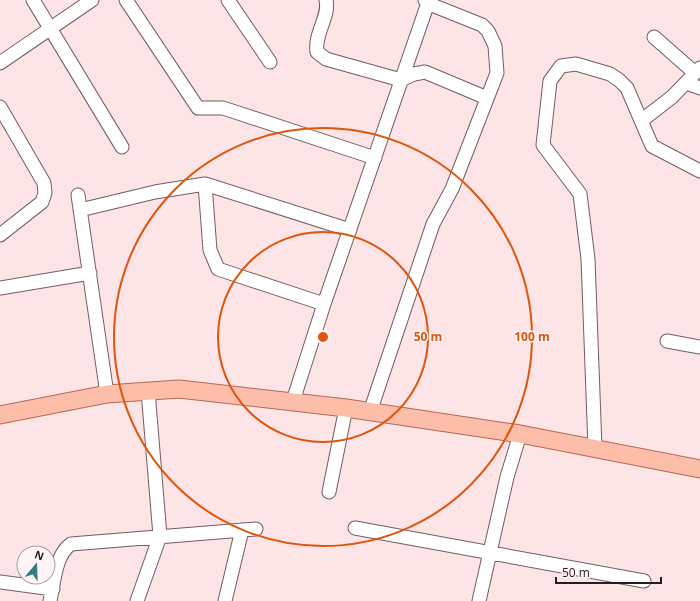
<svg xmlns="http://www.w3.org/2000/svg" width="700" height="601" font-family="'Open Sans',sans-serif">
  <rect width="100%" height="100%" fill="#fce4e7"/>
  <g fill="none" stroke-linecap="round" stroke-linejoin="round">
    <defs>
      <path id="minor" d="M33 0 122 147
        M126 0 198 108H223L375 158
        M228 0 270 62
        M326 0C330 17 314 33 317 52L326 59 401 80 414 74 425 72 487 98
        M654 37 695 73
        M0 63 92 0
        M686 83 700 88
        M0 107 44 183 45 193 42 202 0 235
        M641 121 672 97 700 68
        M205 184 210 250 218 269 324 304
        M78 195 107 394
        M80 210 155 192 205 184 350 230
        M0 288 90 273
        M667 341 700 347
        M293 401 324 304 429 0
        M370 412 433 224 452 189 497 73 495 46 488 31 482 25 427 3 425 0
        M595 448 588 259 580 194 543 145 550 81 561 66 576 64 610 74 619 80 627 88 652 146 700 171
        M329 492 346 408
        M355 528 644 581
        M0 582 53 589
        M50 601C54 583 55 555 71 544L256 529
        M137 601 160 536 148 391
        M225 601 242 530
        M479 601 507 477 520 434"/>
      <path id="major" d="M0 415 107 394 179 389 346 408 520 434 700 469"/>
    </defs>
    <use href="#minor" stroke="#715d60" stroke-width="15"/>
    <use href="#major" stroke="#b16a53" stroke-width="19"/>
    <use href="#minor" stroke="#fff" stroke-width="13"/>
    <use href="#major" stroke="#fdbea9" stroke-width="17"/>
  </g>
  <g fill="none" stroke="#de560d" stroke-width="2">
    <circle cx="323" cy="337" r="105"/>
    <circle cx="323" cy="337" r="209"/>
  </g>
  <circle cx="323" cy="337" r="6" fill="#de560d" stroke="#fff5f7" stroke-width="2"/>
  <g font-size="12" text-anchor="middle" font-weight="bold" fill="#de560d" stroke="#fff5f7" stroke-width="3" stroke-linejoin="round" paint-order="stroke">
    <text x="428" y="341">50 m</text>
    <text x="532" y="341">100 m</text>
  </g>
  <g transform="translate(36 565) rotate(19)"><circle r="19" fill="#fff5f7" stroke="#a89fa0"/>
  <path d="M0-3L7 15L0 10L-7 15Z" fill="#357c86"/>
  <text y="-6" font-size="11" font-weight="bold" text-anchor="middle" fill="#251d1e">N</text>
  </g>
  <path d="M556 577v6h105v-6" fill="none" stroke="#251d1e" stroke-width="2"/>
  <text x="562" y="577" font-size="12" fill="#251d1e" stroke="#fff5f7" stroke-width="3" paint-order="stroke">50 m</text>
</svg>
